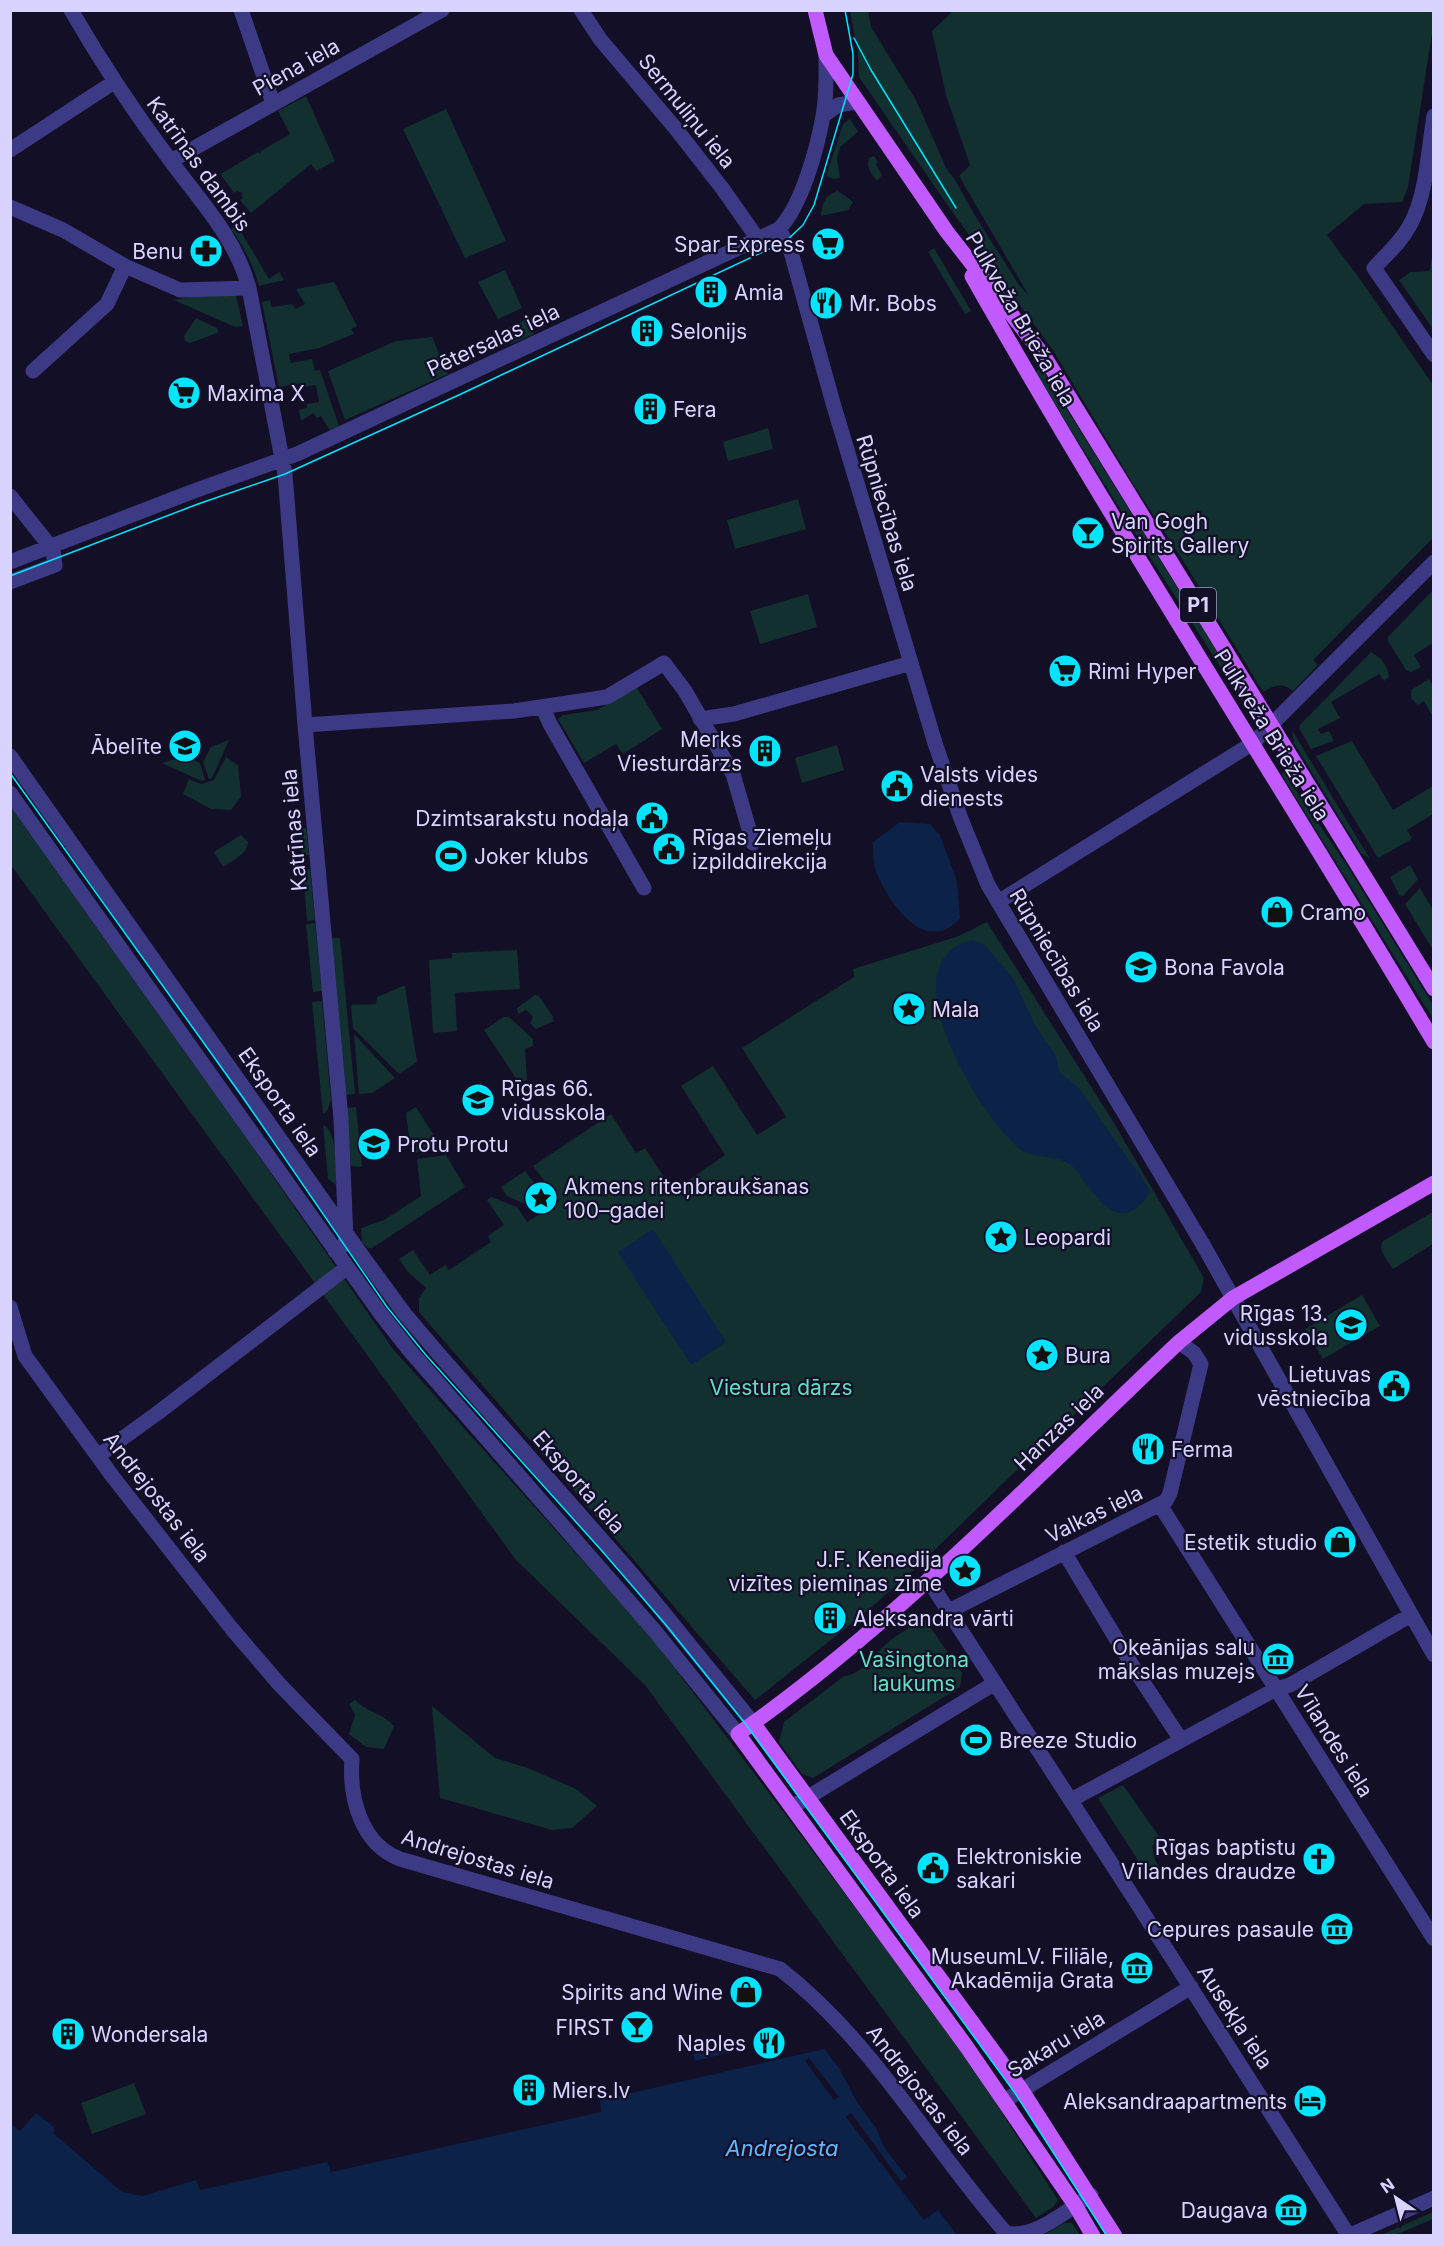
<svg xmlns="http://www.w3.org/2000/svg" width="1444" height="2246" font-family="Inter,sans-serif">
  <rect width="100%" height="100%" fill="#130f26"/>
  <path fill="#12302f" d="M850 11H868L871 27 916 100 947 170 954 178 974 214 1019 285 1029 296 959 176 970 165 946 95 932 31 953 11H1433V27L1408 187 1402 202 1364 204 1327 235 1362 282 1433 385V538L1313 660 1318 665 1293 691C1283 682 1274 685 1263 692L1182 559 1130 479 1054 352 951 210 859 77 858 54Z
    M306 96 335 161 316 171 311 164 251 213 240 200 243 198 241 195 243 193 237 191 234 193 221 175 222 173 258 152 260 154 261 151 290 134 278 111Z
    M446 109 506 241 465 258 403 129Z
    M850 119 858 132 840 147 837 159 840 178 834 179 826 176 843 124Z
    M874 156 878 162 876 164 882 175 877 181C871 173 866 168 869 158Z
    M838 191 853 202 848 210 821 216C822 204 825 194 838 191Z
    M237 225 269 279 279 272 284 280 259 286C254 267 243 245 231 229Z
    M1433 247V329L1399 280 1411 272 1430 271Z
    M934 248 971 311 965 314 928 252Z
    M505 270 522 308 498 319 478 282Z
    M334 282 357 326 351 329 354 334 319 348 289 354 291 363 312 359 315 371 320 370 339 426 330 430 321 416 317 418 313 413 301 421 299 410 307 408V404L319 402 316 385 303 387 302 383 279 387 262 302 270 300 272 307 292 304 296 309 305 304 296 289Z
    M222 291 236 295 243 326 235 327 174 300Z
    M196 318 217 328 218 331 217 333 190 343 185 341 184 336Z
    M527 319 534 334 511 344 504 330Z
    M432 337 448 374 345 420 328 371 396 341Z
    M1040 369 1043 371 1250 704 1246 707 1143 546 1037 375 1036 371Z
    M768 428 773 449 728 461 723 442Z
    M798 499 806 529 735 549 727 520Z
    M1433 590V643L1414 655 1421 667 1411 672 1406 670 1388 641V637Z
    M808 594 817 627 760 644 750 611Z
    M1371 652C1381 657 1388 666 1389 677L1384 681 1379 674 1331 702 1340 718 1318 729 1321 734 1329 731 1334 741 1311 749 1299 728 1300 725Z
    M1429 679 1433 686V717L1424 701 1418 705 1411 698V690Z
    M637 688 662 729 623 754 616 744 584 763 558 719 563 715 597 710Z
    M1292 730 1370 859 1361 853 1294 743Z
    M229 740 212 778 209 779 203 762 211 747Z
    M1352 741 1393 810 1433 786V814L1407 830 1412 839 1378 858 1316 756Z
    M837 745 844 770 802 783 795 758Z
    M186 756 200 763 205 780 202 781 162 763Z
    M226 757 238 765 241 797 231 810 211 809 183 794 189 779 201 784 214 780Z
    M1283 771 1348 867 1433 1005V1019L1282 775Z
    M10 806 244 1135 393 1349 652 1638 956 2041 1058 2200 1053 2207 1036 2218 645 1685 516 1560 11 865Z
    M306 828 309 855H302L299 829Z
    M241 835 248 842C247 855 233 860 223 867L214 852Z
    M1410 865 1418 879 1403 896 1399 895 1390 877Z
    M310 869 315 920 307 921 303 870Z
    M1420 888 1433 910V950L1405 904Z
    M987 922 1114 1123 1204 1278 1201 1292 921 1563 866 1612 755 1700 419 1312V1298L426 1288 408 1272 399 1259 413 1250 430 1275 445 1265 449 1270 491 1242 488 1236 504 1225 487 1200 491 1197 517 1207 527 1222 543 1212 507 1196 501 1187 525 1171 552 1206 560 1201 533 1166 611 1114 636 1153 645 1148 673 1191 725 1155 681 1086 713 1066 757 1135 786 1117 742 1048 854 977 853 969 959 936Z
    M315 923 322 991 313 992 306 924Z
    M330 938H340L355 1094 345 1095Z
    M517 950 520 989 455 993 457 1031 433 1033 429 960 452 958V953Z
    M403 986H405L417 1062 399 1074 353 1028 351 1005 376 1004 377 997Z
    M535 995 539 996 553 1017 552 1019 554 1021 536 1029 530 1023 533 1017 526 1010 518 1014 517 1008Z
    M322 1001 331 1100 327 1111 323 1114 312 1002Z
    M504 1017H509L533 1039V1046L525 1049 527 1080 519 1083 484 1030Z
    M354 1034 395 1078 372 1093 359 1094Z
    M356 1107 362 1167 351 1166 346 1108Z
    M416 1107 443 1150 411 1153 406 1113Z
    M323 1125C337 1131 338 1170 336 1185L328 1179Z
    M446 1155 465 1187 372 1248H368L362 1242 361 1228 384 1220 421 1196 417 1159Z
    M1433 1212V1244L1393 1269C1388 1261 1377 1250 1383 1241Z
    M1362 1295 1380 1326 1323 1359 1305 1329Z
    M924 1618 962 1673 960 1687 813 1778 802 1774 779 1742 784 1722 844 1676C860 1676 874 1655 885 1645 896 1635 911 1627 924 1618Z
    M355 1700C366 1712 383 1713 394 1726L384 1749 366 1747 349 1734 355 1715 349 1704Z
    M432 1706 495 1758 528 1768 576 1789 597 1806 572 1828 552 1830 440 1798Z
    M1123 1785 1161 1839 1152 1846 1155 1860 1164 1873 1151 1881 1098 1798Z
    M134 2083 146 2114 92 2134 81 2103Z
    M1433 2212V2219L1395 2235H1381Z
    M1064 2223H1072L1080 2235H1044Z"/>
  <path fill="#0c2248" d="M900 822 930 824 940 835 957 881 960 918C926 957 890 904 877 874 873 865 873 851 873 842Z
    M972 940 984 944 1013 978 1036 1027 1056 1056 1059 1072 1078 1087 1150 1190C1148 1198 1143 1202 1137 1207 1110 1231 1087 1180 1072 1166 1059 1154 1034 1160 1020 1149 980 1117 884 961 972 940Z
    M653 1229 726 1342 691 1365 618 1252Z
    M726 2047 727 2053 695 2061 693 2054Z
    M824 2049 839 2068 857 2102 876 2128 884 2147 922 2197 943 2210 961 2235H11L10 2123 20 2131 36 2113 55 2128 53 2133 122 2192 143 2196 196 2180 200 2190 327 2162 331 2172 601 2112 600 2100Z"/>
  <path fill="#130f26" d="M809 2058 839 2097 834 2100 805 2061Z
    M851 2113 901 2181 910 2175 924 2195 945 2208 964 2236 957 2235 938 2210 924 2220 846 2117Z"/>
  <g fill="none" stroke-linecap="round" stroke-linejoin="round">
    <path stroke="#3d3a85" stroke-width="15" d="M71 10C101 62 134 112 170 160 200 201 236 238 249 288L285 474 305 725 341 1119 346 1239 344 1245 335 1251
      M241 10 273 103
      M581 10 600 39 676 129 722 188 753 232 757 240
      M823 116 838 105 857 102
      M1434 116C1428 150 1427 195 1410 225 1401 242 1387 254 1374 268L1434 355
      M10 150 114 82
      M171 161 442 10
      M10 207 63 230 125 266 180 290 249 288
      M779 229 791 252 833 403 935 743 961 819 988 885 1202 1243 1434 1655
      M33 371 107 304 125 266
      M10 496 50 546 53 551 55 565 10 582
      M10 562 194 491 297 454 779 229C802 205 817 149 823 116 827 96 826 75 826 55
      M543 708 550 724 644 888
      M700 719 734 714 911 663
      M305 725 514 711 607 697 664 663 685 691 733 774 753 843
      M10 756 363 1257 404 1313 437 1352 632 1574 753 1723
      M10 793 380 1313 410 1351 654 1630 738 1734
      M998 902 1253 743 1434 562
      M10 1307 25 1356 113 1477 232 1629 280 1685 352 1759C349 1798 361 1844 400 1859L780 1969C873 2041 930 2146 1006 2233 1036 2239 1066 2210 1091 2195
      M98 1456 159 1412 341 1272
      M1160 1505 1434 1939
      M1064 1552 1135 1670 1181 1740
      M929 1581 1135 1900 1349 2236
      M949 1611 1166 1501 1170 1493 1201 1364 1194 1353 1179 1342
      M1071 1800 1276 1689 1290 1685 1411 1615
      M792 1807 995 1683
      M1004 2101 1191 1987
      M1348 2236 1434 2198"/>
    <path stroke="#c25bff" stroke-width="15" d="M815 10 826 55 947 232 1044 356 1434 989
      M972 276C1119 536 1282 786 1434 1042
      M753 1723 1021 2089 1115 2236
      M1093 2236 1075 2205 966 2046 738 1734C899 1621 1036 1477 1179 1342L1233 1298 1434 1183"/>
    <path stroke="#00e5ff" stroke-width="1.5" d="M854 38 871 70 956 208
      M10 576 198 504 285 474 461 394 786 241 803 225 814 205 853 74V54L845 10
      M10 773 244 1099 387 1307 425 1354 602 1551 666 1625 748 1727 1015 2093 1107 2236"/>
  </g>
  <defs>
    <symbol id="supermarket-disc" viewBox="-11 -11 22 22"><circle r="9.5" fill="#00e5ff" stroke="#130f26"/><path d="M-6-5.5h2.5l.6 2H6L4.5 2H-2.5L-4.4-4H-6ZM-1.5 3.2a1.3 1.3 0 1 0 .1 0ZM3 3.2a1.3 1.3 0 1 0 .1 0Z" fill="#111"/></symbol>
    <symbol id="pharmacy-disc" viewBox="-11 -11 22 22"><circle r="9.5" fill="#00e5ff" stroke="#130f26"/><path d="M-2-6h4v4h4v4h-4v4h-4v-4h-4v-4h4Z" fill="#111"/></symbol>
    <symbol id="building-disc" viewBox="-11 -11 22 22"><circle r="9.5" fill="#00e5ff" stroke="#130f26"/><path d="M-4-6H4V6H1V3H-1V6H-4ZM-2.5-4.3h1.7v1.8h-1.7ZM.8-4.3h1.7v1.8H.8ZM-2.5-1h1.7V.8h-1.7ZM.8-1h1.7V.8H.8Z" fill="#111"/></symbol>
    <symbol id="restaurant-disc" viewBox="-11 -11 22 22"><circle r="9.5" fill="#00e5ff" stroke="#130f26"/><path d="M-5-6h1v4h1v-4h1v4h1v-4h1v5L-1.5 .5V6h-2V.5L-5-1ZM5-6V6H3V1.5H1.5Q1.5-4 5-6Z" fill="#111"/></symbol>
    <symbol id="bar-disc" viewBox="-11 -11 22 22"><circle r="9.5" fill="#00e5ff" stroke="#130f26"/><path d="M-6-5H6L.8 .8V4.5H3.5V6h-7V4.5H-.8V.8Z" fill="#111"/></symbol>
    <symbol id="school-disc" viewBox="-11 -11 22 22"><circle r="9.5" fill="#00e5ff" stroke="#130f26"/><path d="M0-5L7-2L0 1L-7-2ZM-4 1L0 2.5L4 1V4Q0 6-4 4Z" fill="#111"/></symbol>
    <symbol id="civic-disc" viewBox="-11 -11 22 22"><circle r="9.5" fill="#00e5ff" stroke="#130f26"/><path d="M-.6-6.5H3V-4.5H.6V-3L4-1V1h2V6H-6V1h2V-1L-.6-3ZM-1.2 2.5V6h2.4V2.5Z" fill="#111"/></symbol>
    <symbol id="stadium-disc" viewBox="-11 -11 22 22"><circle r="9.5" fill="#00e5ff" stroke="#130f26"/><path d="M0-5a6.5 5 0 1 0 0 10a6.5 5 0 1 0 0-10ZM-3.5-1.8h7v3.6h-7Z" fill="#111"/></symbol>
    <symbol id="shop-disc" viewBox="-11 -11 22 22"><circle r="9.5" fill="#00e5ff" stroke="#130f26"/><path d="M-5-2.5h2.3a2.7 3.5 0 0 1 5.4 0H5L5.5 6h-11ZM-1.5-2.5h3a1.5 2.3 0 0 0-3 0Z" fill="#111"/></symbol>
    <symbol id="sight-disc" viewBox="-11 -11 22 22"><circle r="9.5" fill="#00e5ff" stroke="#130f26"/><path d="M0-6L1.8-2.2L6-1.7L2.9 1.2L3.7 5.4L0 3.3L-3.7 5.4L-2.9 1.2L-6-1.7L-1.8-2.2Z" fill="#111"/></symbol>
    <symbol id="museum-disc" viewBox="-11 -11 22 22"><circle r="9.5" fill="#00e5ff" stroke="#130f26"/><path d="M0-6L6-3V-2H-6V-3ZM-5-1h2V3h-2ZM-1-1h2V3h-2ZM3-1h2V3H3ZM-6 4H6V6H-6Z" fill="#111"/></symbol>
    <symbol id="church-disc" viewBox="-11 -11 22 22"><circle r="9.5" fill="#00e5ff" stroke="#130f26"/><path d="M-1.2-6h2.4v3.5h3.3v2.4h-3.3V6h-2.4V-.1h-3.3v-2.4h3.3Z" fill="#111"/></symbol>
    <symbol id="hotel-disc" viewBox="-11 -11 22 22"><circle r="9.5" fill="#00e5ff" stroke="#130f26"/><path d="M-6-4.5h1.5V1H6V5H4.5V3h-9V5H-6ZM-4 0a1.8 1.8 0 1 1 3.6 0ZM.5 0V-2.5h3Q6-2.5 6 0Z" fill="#111"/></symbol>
  </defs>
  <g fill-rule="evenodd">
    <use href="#supermarket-disc" x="809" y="225" width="38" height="38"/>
    <use href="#pharmacy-disc" x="187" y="232" width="38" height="38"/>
    <use href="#building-disc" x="692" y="273" width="38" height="38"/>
    <use href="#restaurant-disc" x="807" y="284" width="38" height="38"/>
    <use href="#building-disc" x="628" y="312" width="38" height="38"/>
    <use href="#supermarket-disc" x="165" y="374" width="38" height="38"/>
    <use href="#building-disc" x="631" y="390" width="38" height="38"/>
    <use href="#bar-disc" x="1069" y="514" width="38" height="38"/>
    <use href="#supermarket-disc" x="1046" y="652" width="38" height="38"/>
    <use href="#school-disc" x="166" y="727" width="38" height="38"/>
    <use href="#building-disc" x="746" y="732" width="38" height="38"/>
    <use href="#civic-disc" x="878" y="767" width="38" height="38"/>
    <use href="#civic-disc" x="633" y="799" width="38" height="38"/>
    <use href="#civic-disc" x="650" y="830" width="38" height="38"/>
    <use href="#stadium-disc" x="432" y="837" width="38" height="38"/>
    <use href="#shop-disc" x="1258" y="893" width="38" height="38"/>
    <use href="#school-disc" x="1122" y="948" width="38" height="38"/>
    <use href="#sight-disc" x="890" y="990" width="38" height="38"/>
    <use href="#school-disc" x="459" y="1081" width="38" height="38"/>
    <use href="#school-disc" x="355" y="1125" width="38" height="38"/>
    <use href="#sight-disc" x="522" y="1179" width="38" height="38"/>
    <use href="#sight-disc" x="982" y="1218" width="38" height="38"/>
    <use href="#school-disc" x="1332" y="1306" width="38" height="38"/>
    <use href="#sight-disc" x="1023" y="1336" width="38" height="38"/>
    <use href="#civic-disc" x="1375" y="1367" width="38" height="38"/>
    <use href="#restaurant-disc" x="1129" y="1430" width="38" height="38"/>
    <use href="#shop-disc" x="1321" y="1523" width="38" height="38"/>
    <use href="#sight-disc" x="946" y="1552" width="38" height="38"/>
    <use href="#building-disc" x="811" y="1599" width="38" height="38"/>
    <use href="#museum-disc" x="1259" y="1640" width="38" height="38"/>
    <use href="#stadium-disc" x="957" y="1721" width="38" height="38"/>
    <use href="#church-disc" x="1300" y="1840" width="38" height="38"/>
    <use href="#civic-disc" x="914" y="1849" width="38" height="38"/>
    <use href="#museum-disc" x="1318" y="1910" width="38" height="38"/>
    <use href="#museum-disc" x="1118" y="1949" width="38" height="38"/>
    <use href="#shop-disc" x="727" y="1973" width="38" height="38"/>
    <use href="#bar-disc" x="618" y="2008" width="38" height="38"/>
    <use href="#building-disc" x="49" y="2015" width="38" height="38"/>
    <use href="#restaurant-disc" x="750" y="2024" width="38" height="38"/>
    <use href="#building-disc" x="510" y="2071" width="38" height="38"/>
    <use href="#hotel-disc" x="1291" y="2082" width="38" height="38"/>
    <use href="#museum-disc" x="1272" y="2191" width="38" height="38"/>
  </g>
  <g text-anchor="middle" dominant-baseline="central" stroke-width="4.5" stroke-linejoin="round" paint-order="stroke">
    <rect fill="#130f26" stroke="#9e99be" stroke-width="1.5" x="1180" y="588" width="36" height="34" rx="4.5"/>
    <g font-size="20" font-weight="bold" fill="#d9d4ff">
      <text x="1198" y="605">P1</text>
    </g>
    <g font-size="21" fill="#d9d4ff" stroke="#130f26">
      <text transform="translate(296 67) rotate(-29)">Piena iela</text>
      <text transform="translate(687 111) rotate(51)">Sermuliņu iela</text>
      <text transform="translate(199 164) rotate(54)">Katrīnas dambis</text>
      <text transform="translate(1021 319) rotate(60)">Pulkveža Brieža iela</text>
      <text transform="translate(493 340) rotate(-25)">Pētersalas iela</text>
      <text transform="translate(887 513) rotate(73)">Rūpniecības iela</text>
      <text transform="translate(1272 735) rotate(58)">Pulkveža Brieža iela</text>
      <text transform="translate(294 830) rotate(-95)">Katrīnas iela</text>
      <text transform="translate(1057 960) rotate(59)">Rūpniecības iela</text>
      <text transform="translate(280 1102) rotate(55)">Eksporta iela</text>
      <text transform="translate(1059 1427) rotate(-44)">Hanzas iela</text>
      <text transform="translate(579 1482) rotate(49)">Eksporta iela</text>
      <text transform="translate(157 1497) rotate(52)">Andrejostas iela</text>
      <text transform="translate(1094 1514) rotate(-26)">Valkas iela</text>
      <text transform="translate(1334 1741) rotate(58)">Vīlandes iela</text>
      <text transform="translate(478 1859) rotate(17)">Andrejostas iela</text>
      <text transform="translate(882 1864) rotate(54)">Eksporta iela</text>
      <text transform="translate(1235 2017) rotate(57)">Ausekļa iela</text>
      <text transform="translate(1056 2044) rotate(-31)">Sakaru iela</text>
      <text transform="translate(920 2090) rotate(52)">Andrejostas iela</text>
    </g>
    <g font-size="21" fill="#d9d4ff" stroke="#130f26" text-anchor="start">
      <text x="805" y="244" text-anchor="end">Spar Express</text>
      <text x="183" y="251" text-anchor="end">Benu</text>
      <text x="734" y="292">Amia</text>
      <text x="849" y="303">Mr. Bobs</text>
      <text x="670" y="331">Selonijs</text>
      <text x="207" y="393">Maxima X</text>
      <text x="673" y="409">Fera</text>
      <text x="1111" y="521">Van Gogh<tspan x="1111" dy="24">Spirits Gallery</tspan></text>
      <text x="1088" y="671">Rimi Hyper</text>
      <text x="742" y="739" text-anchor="end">Merks<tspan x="742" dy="24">Viesturdārzs</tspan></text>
      <text x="162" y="746" text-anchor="end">Ābelīte</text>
      <text x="920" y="774">Valsts vides<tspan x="920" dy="24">dienests</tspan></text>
      <text x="629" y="818" text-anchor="end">Dzimtsarakstu nodaļa</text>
      <text x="692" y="837">Rīgas Ziemeļu<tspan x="692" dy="24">izpilddirekcija</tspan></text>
      <text x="474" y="856">Joker klubs</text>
      <text x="1300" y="912">Cramo</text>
      <text x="1164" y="967">Bona Favola</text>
      <text x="932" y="1009">Mala</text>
      <text x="501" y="1088">Rīgas 66.<tspan x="501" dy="24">vidusskola</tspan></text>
      <text x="397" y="1144">Protu Protu</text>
      <text x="564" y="1186">Akmens riteņbraukšanas<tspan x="564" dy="24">100–gadei</tspan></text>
      <text x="1024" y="1237">Leopardi</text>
      <text x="1328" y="1313" text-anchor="end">Rīgas 13.<tspan x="1328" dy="24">vidusskola</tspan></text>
      <text x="1065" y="1355">Bura</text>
      <text x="1371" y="1374" text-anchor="end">Lietuvas<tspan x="1371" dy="24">vēstniecība</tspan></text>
      <text x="1171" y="1449">Ferma</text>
      <text x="1317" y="1542" text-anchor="end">Estetik studio</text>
      <text x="942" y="1559" text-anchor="end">J.F. Kenedija<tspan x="942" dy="24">vizītes piemiņas zīme</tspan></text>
      <text x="853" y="1618">Aleksandra vārti</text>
      <text x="1255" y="1647" text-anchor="end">Okeānijas salu<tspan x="1255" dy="24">mākslas muzejs</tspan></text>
      <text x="999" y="1740">Breeze Studio</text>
      <text x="1296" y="1847" text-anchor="end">Rīgas baptistu<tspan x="1296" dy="24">Vīlandes draudze</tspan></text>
      <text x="956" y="1856">Elektroniskie<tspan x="956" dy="24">sakari</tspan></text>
      <text x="1314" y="1929" text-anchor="end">Cepures pasaule</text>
      <text x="1114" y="1956" text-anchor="end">MuseumLV. Filiāle,<tspan x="1114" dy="24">Akadēmija Grata</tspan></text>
      <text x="723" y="1992" text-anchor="end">Spirits and Wine</text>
      <text x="614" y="2027" text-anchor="end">FIRST</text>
      <text x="91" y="2034">Wondersala</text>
      <text x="746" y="2043" text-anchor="end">Naples</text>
      <text x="552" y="2090">Miers.lv</text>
      <text x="1287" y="2101" text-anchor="end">Aleksandraapartments</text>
      <text x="1268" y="2210" text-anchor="end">Daugava</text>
    </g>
    <g font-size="21" fill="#5fe0c0" stroke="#130f26">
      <text x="781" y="1387">Viestura dārzs</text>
      <text x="914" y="1659">Vašingtona<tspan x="914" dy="24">laukums</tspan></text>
    </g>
    <g font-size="22" font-style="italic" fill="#62b6ff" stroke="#130f26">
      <text x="782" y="2148">Andrejosta</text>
    </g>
  </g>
  <rect width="1444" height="2246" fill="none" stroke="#d9d4ff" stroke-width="24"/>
  <g transform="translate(1396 2198) rotate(325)" stroke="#130f26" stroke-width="4.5" paint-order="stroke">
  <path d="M0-4.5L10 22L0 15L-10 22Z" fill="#d9d4ff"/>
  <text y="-9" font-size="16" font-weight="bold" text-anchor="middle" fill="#d9d4ff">N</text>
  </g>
</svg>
